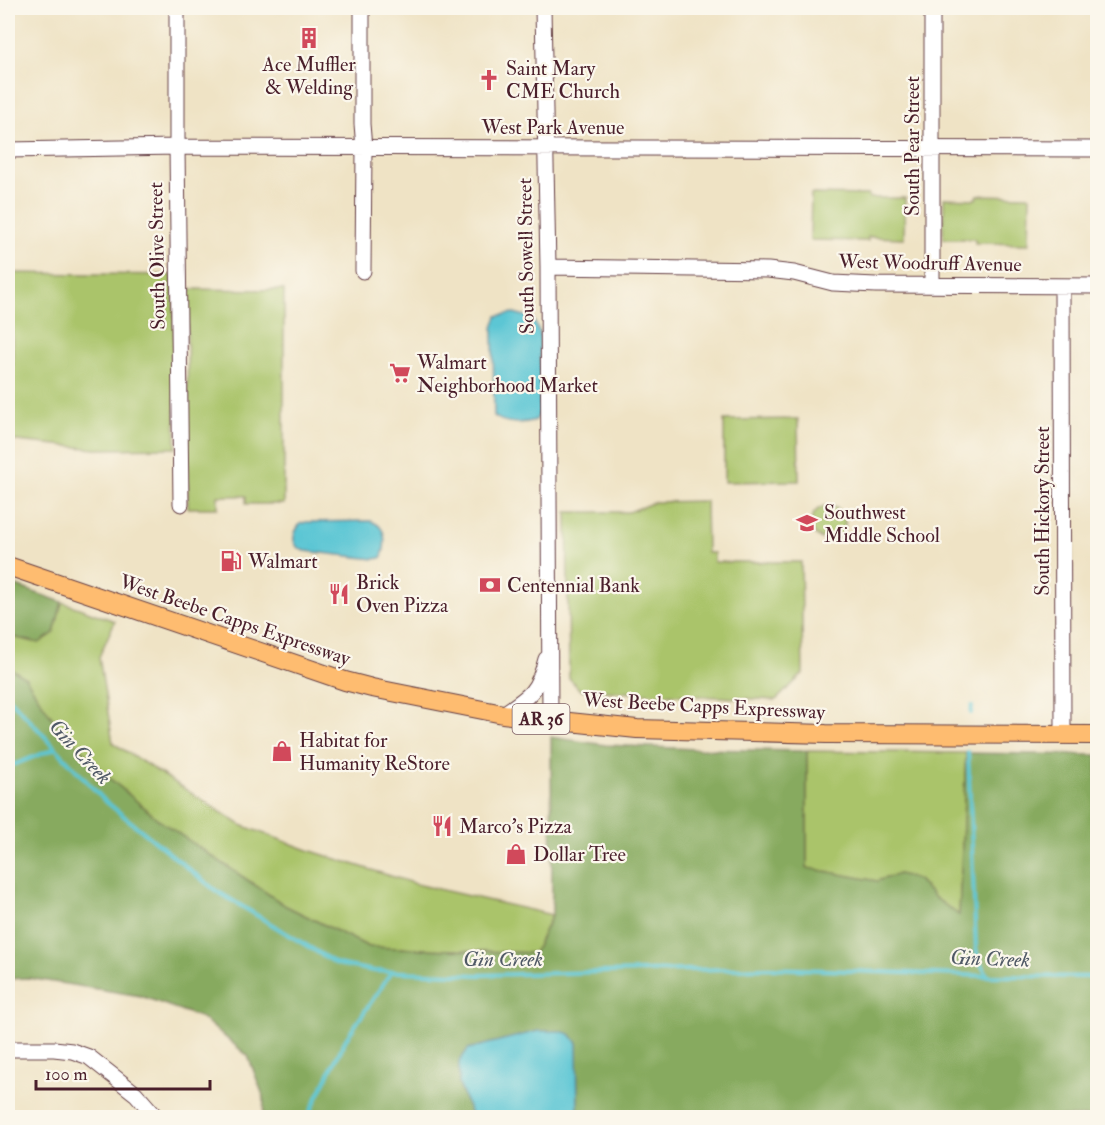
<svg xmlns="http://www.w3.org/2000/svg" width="1105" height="1125" font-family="'IM FELL Double Pica',serif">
  <rect width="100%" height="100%" fill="#fbf7ec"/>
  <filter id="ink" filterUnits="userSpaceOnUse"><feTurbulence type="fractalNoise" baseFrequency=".0167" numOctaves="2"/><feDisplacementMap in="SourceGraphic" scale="12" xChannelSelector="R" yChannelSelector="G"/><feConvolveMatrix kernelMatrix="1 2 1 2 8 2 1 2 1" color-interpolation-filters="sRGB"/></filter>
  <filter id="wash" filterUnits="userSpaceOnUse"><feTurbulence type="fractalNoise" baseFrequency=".008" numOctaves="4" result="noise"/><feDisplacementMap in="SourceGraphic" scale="24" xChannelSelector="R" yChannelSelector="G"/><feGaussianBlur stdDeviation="1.35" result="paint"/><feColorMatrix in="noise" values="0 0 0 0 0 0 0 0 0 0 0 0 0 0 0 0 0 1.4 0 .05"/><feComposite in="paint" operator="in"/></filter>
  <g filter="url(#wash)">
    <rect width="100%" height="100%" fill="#efe3c5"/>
    <path fill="#aac46b" stroke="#7a724b" stroke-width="1.5" d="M811 194 868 195 869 198H905L904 238 868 237V241L810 240Z
      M977 195 1030 196 1029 244 975 243V239H943L944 198 976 199Z
      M10 273 173 275 176 448 96 449 8 440V368H10L13 365Z
      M187 289 284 290V504H246V496H218V508H188Z
      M798 419 799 481 724 482V420Z
      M706 501 707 553H714V562H801L803 674 776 700 580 690 569 678 567 512H629L655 502Z
      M811 523a17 17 0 1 1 34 0a17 17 0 1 1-34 0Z
      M62 602 115 621 99 657 113 743 241 825 308 850 416 884 552 915 534 953 369 947 286 906 160 821 107 776 54 721 25 678 8 667V636L39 643 54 633Z
      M807 751 966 753 959 916 934 897 918 880 899 874 877 881 807 868Z"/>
    <path fill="#87aa5f" stroke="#686445" stroke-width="1.5" d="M8 583 62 602 54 633 39 643 8 636Z
      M8 667 25 677 54 721 107 776 160 821 286 906 369 947 534 953 552 915 551 737 606 745 696 749 807 751V868L877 881 899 874 918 880 934 897 959 915 966 753 1097 755V1117H578L577 1043 459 1084 472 1117H263L264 1098 248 1056 202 1018 141 996 28 978 8 979Z"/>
    <path fill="#5bc6d4" stroke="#527280" stroke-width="1.5" d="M514 313 532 318 540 333V412L536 420C523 424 505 425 494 416L493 328 497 316Z
      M371 521C373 522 378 524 380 527 387 534 385 550 381 558L374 559 305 551C290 546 292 535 300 524L306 522Z
      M538 1031H560L570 1034 577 1043 578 1117H472L459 1084V1062L468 1049Z"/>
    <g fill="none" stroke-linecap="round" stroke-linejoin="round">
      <path stroke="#5bc6d4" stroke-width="4" d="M8 697 104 800 215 890 337 964 374 971 479 975 769 968 989 976 1098 977
        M971 713 972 706
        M968 752 976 948C978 959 981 967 988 976
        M8 765 16 764 56 748
        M307 1118 346 1039 392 971"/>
    </g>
  </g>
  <g filter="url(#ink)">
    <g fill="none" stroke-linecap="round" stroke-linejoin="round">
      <defs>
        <path id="minor" d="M177 8V147L181 504
          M362 8V124L364 148 363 271
          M543 8 548 267 550 720
          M8 150 177 147 1098 149
          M548 267 768 270 794 273 833 283 876 285 1098 286
          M932 285V8
          M1062 286 1063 735
          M503 714C530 696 538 691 546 659
          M8 1049H54L72 1051 89 1057 136 1094 157 1118"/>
        <path id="major" d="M8 566 345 681 372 688 503 714 550 720 637 729 826 734 1098 735"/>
      </defs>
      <use href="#minor" stroke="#633c42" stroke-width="17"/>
      <use href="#major" stroke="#633c42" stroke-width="20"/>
      <use href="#minor" stroke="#fff" stroke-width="15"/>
      <use href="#major" stroke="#febc70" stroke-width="18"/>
    </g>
  </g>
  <defs>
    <symbol id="building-bare" viewBox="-9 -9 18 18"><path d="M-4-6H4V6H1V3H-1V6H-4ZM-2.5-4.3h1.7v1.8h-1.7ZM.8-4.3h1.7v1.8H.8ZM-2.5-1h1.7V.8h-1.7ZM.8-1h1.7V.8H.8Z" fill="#d1495b" stroke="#fbf7ec" stroke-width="2.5" paint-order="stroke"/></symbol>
    <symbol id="church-bare" viewBox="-9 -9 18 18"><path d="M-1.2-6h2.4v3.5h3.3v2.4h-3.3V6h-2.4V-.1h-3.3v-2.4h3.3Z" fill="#d1495b" stroke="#fbf7ec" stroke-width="2.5" paint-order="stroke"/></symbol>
    <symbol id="supermarket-bare" viewBox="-9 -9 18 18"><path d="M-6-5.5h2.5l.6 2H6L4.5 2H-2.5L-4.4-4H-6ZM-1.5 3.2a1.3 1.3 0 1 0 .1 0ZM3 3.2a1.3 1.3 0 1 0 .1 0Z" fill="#d1495b" stroke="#fbf7ec" stroke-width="2.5" paint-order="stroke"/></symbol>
    <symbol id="school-bare" viewBox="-9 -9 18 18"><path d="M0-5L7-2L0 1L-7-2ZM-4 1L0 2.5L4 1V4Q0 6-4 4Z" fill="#d1495b" stroke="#fbf7ec" stroke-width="2.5" paint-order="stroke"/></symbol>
    <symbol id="fuel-bare" viewBox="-9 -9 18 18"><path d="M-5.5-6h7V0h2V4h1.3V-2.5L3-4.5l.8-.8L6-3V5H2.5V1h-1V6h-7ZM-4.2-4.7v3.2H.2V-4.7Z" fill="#d1495b" stroke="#fbf7ec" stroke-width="2.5" paint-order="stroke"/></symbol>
    <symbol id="bank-bare" viewBox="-9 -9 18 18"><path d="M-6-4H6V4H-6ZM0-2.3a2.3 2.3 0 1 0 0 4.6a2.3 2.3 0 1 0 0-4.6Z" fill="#d1495b" stroke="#fbf7ec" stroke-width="2.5" paint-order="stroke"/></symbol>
    <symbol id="restaurant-bare" viewBox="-9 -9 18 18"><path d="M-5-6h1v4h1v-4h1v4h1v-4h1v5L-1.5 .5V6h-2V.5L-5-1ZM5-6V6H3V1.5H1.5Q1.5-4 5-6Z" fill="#d1495b" stroke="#fbf7ec" stroke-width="2.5" paint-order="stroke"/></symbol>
    <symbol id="shop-bare" viewBox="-9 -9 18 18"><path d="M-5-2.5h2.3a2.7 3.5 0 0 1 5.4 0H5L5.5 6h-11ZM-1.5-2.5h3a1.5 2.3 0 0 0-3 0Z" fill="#d1495b" stroke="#fbf7ec" stroke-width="2.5" paint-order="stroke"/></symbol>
  </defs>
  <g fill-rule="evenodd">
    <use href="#building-bare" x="294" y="23" width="30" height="30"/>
    <use href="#church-bare" x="474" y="65" width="30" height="30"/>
    <use href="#supermarket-bare" x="385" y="358" width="30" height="30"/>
    <use href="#school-bare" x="792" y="508" width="30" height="30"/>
    <use href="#fuel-bare" x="216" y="546" width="30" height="30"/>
    <use href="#bank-bare" x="475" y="570" width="30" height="30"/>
    <use href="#restaurant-bare" x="324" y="579" width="30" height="30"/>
    <use href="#shop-bare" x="267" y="736" width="30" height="30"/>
    <use href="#restaurant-bare" x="427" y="811" width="30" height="30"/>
    <use href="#shop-bare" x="501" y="839" width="30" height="30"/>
  </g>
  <g text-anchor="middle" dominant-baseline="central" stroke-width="4.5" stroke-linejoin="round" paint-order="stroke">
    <rect fill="#fbf7ec" stroke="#7f6065" stroke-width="1.5" x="512.5" y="704" width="57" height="30" rx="4.5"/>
    <g font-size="18" font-weight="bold" fill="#4a1f2b">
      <text x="541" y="719">AR 36</text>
    </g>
    <g font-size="20" fill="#4a1f2b" stroke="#fbf7ec" text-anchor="start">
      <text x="309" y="64" text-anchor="middle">Ace Muffler<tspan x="309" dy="23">&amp; Welding</tspan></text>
      <text x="506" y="68">Saint Mary<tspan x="506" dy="23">CME Church</tspan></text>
      <text x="417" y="362">Walmart<tspan x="417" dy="23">Neighborhood Market</tspan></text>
      <text x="824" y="512">Southwest<tspan x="824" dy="23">Middle School</tspan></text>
      <text x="248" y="561">Walmart</text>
      <text x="356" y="582">Brick<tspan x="356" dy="23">Oven Pizza</tspan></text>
      <text x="507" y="585">Centennial Bank</text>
      <text x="299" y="740">Habitat for<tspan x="299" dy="23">Humanity ReStore</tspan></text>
      <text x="459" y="826">Marco's Pizza</text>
      <text x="533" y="854">Dollar Tree</text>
    </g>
    <g font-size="20" fill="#4a1f2b" stroke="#fbf7ec">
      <text x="553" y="127">West Park Avenue</text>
      <text transform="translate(912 146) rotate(-90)">South Pear Street</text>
      <text transform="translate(157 256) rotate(-91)">South Olive Street</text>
      <text transform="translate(526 256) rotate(-91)">South Sowell Street</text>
      <text transform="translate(930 263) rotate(1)">West Woodruff Avenue</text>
      <text transform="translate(1042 511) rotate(-90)">South Hickory Street</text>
      <text transform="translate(235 620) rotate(19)">West Beebe Capps Expressway</text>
      <text transform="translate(704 706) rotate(3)">West Beebe Capps Expressway</text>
    </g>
    <g font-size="21" font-style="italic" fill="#505966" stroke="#fbf7ec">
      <text transform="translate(80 752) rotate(47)">Gin Creek</text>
      <text x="503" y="959">Gin Creek</text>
      <text transform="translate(990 959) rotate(2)">Gin Creek</text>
    </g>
  </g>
  <rect width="1105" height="1125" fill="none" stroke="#fbf7ec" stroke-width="30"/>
  <path d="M36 1080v9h174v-9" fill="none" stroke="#4a1f2b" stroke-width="3"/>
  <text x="45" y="1080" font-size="18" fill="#4a1f2b" stroke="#fbf7ec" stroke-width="4.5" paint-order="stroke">100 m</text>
</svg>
